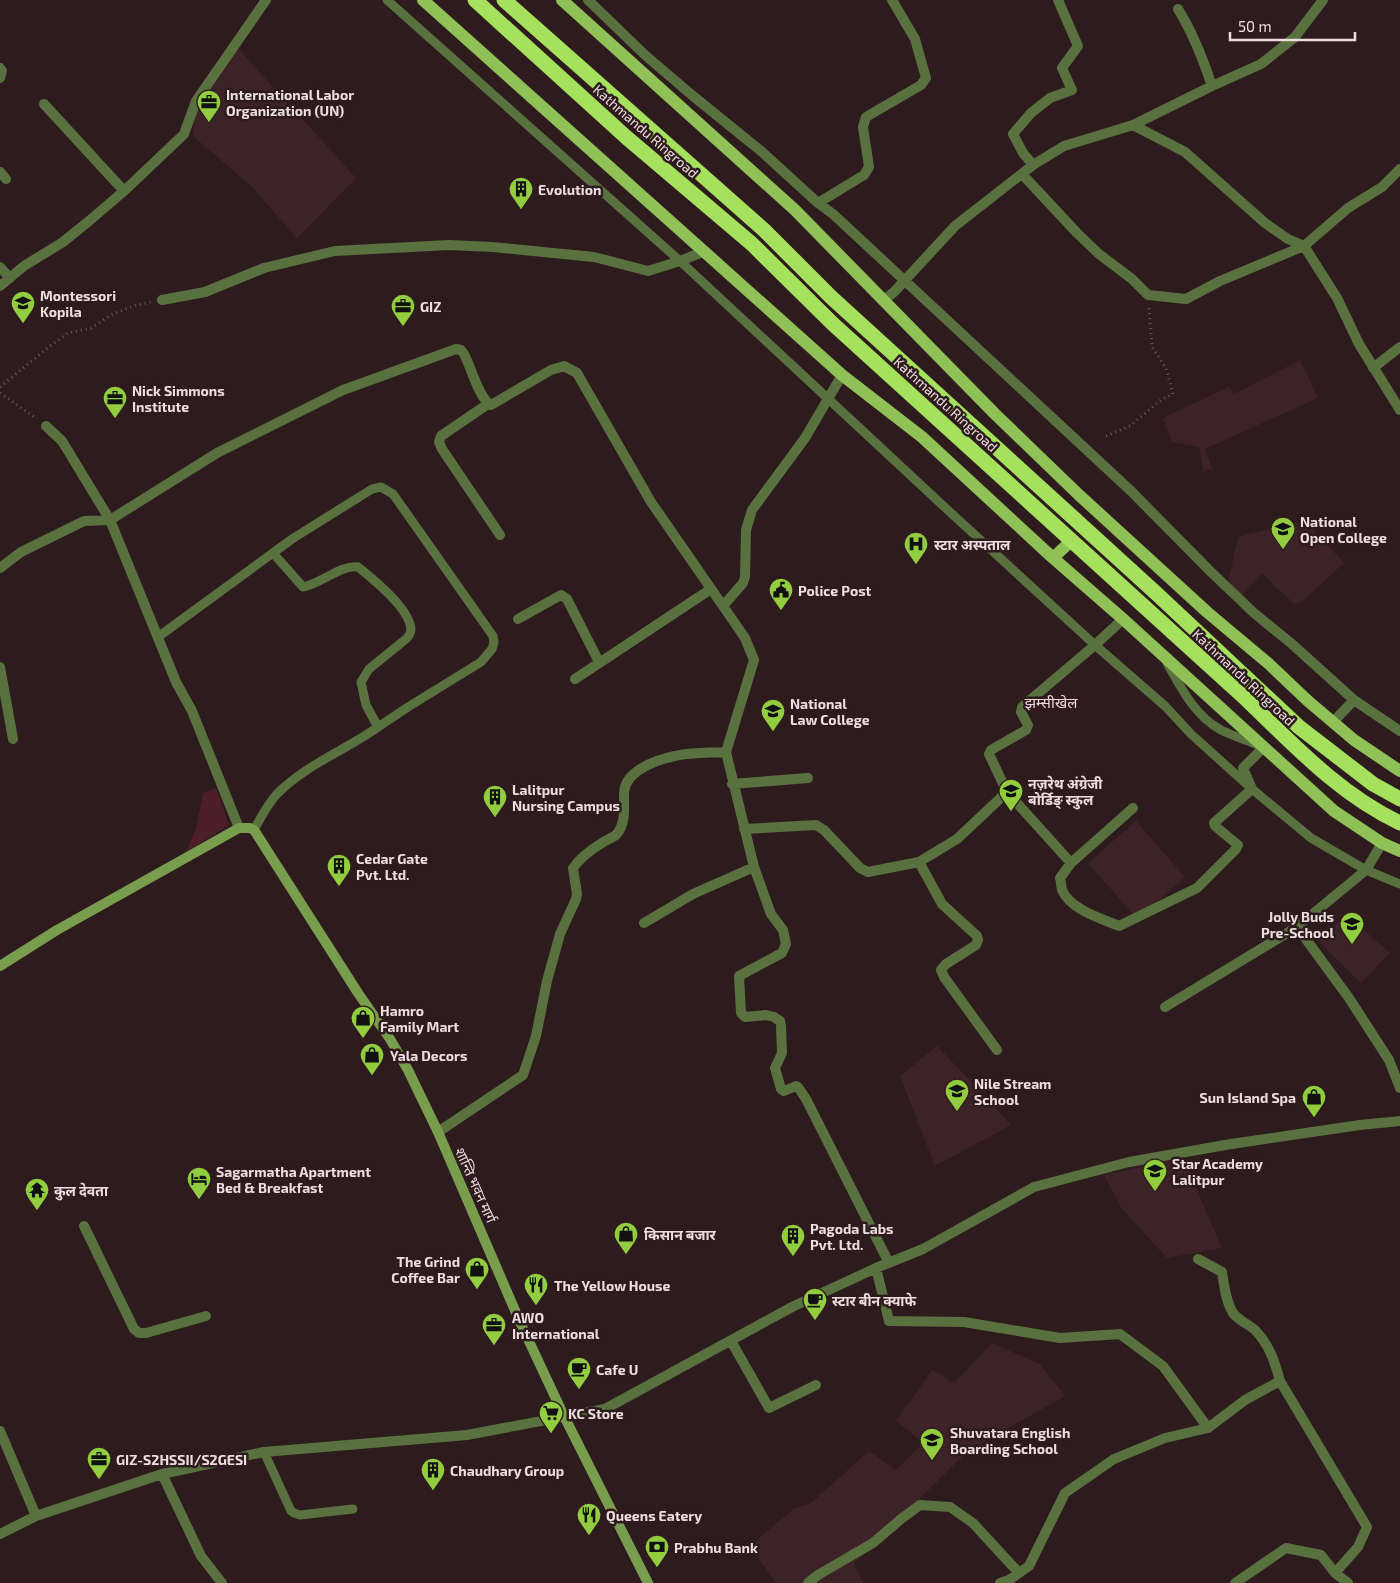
<svg xmlns="http://www.w3.org/2000/svg" width="1400" height="1583" font-family="'Exo 2','Noto Sans Devanagari',sans-serif">
  <rect width="100%" height="100%" fill="#2e1b1e"/>
  <path fill="#3d2328" d="M233 43 356 178 297 238 250 185 193 136 198 92Z
    M1300 360 1318 398 1205 449 1213 470H1207L1204 474 1199 447 1172 442 1163 418 1229 387 1234 394Z
    M1304 520 1344 563 1305 599 1295 604 1273 585 1263 573 1240 596 1228 583 1238 537Z
    M1136 821 1185 877 1137 919 1088 863Z
    M1348 916 1390 953 1361 983 1315 938Z
    M937 1046 989 1100 1011 1125 935 1166 900 1076Z
    M1183 1158 1222 1248 1167 1258 1122 1209 1104 1175Z
    M992 1343 1040 1364 1065 1396 968 1451 854 1564 863 1583H776L750 1546 793 1509 811 1503 869 1451 896 1470 923 1443 896 1421 932 1370 954 1383Z"/>
  <path fill="#4c1e27" d="M216 788 229 825 186 852 196 828 203 793Z"/>
  <g fill="none" stroke-linecap="round" stroke-linejoin="round">
    <path stroke="#69575a" stroke-width="3" stroke-dasharray="1 4" stroke-linecap="butt" d="M0 387 50 346 68 333 91 328 111 315 133 306 151 302
      M0 393 36 418
      M1106 436 1130 426 1161 400 1173 394 1166 368 1152 347 1149 308"/>
    <path stroke="#59713f" stroke-width="9" d="M387 0 680 261 951 513 1095 645 1165 706 1191 734 1252 789 1311 838 1366 870 1400 884
      M158 637 292 539 372 489 381 487 393 494 493 636 494 642 492 649 481 662 408 707 378 727
      M1167 663C1181 688 1195 716 1221 730 1233 736 1246 740 1258 745
      M254 830C261 817 267 805 277 794 305 765 346 750 378 727L366 705 361 682 369 669 406 639C409 636 411 633 411 629 409 608 374 580 358 567 342 564 320 584 303 587L273 553
      M264 1452 291 1511 294 1513 300 1515 353 1509"/>
    <path stroke="#59713f" stroke-width="10" d="M588 0 645 55 693 96 761 151 818 203 833 214 1131 491 1211 572 1254 613 1292 644 1354 700 1400 731
      M1178 9C1193 33 1203 59 1212 86
      M0 68 2 71 0 78
      M44 104 124 191
      M1133 125 1185 152 1265 223 1288 239 1304 246 1337 298 1359 344 1400 410
      M1033 165 1023 153 1013 134 1031 113 1050 98 1072 90 1062 68 1078 46 1058 0
      M0 172 6 179
      M1022 174 1077 233 1099 254 1132 279 1148 295 1186 299 1220 281 1304 246 1348 208 1382 187 1400 169
      M818 203 864 175 869 167 863 127 866 117 921 85 926 78 915 39 892 0
      M0 267 10 278
      M0 286 24 266 63 242 89 221 124 191 184 134 196 101 266 0
      M162 300 205 292 264 268 335 251 449 245 492 247 594 257 648 271 680 261 705 251
      M884 300 894 292 955 226 1033 165 1064 146 1133 125 1212 86 1261 64 1295 37 1323 0
      M1373 368 1400 347
      M488 404 441 436 439 442 442 449 500 535
      M46 426 62 441 110 520 176 682 192 711 239 828
      M0 568 21 552 84 521 110 520 217 453 343 390 456 349 461 350 464 354C471 367 479 399 491 405L551 370 564 366 577 373 651 502 723 606 743 583 745 577 746 530 752 510 805 438 842 375
      M723 606 745 638 754 660 726 752 754 867 771 914 783 930 786 944 782 953 739 976 741 1013 745 1017 766 1015 774 1017 780 1021 781 1026 782 1053 775 1068 781 1089 784 1091 796 1086 798 1087 806 1099 889 1263
      M518 619 561 595 567 599 599 662
      M0 667 13 739
      M575 679 711 589
      M1333 722 1354 700
      M732 784 808 778
      M1007 792 1071 863 1060 878C1061 881 1061 886 1062 890 1071 910 1100 918 1119 926L1197 888 1236 849 1238 845 1215 826 1214 823 1252 789 1243 768 1263 748
      M744 829 816 825 824 830 860 868 868 872 919 862 957 839 1007 792 989 754 991 750 1026 730 1028 725 1021 712 1022 707 1095 645 1123 619
      M919 862 942 904 977 936 978 940 976 945 946 964 941 970 944 977 997 1050
      M1071 863 1133 808
      M644 923 693 894 754 867
      M1297 927 1349 998 1389 1060 1400 1088
      M1165 1007 1297 927 1366 870 1382 843
      M438 1132 523 1075 536 1036 547 981 560 934 576 899 577 894 573 868C580 858 592 849 602 843 606 840 612 838 616 835 626 824 624 808 624 794 624 771 656 760 675 756 691 752 710 753 726 752
      M84 1226 134 1329 139 1333H146L206 1316
      M1198 1259 1222 1272C1224 1285 1226 1302 1233 1313 1238 1320 1248 1324 1255 1330 1269 1344 1275 1362 1280 1381
      M876 1268 889 1321 964 1322 1060 1338 1120 1334 1163 1366 1208 1428
      M731 1341 769 1408 816 1385
      M0 1431 36 1516
      M162 1474 201 1556 222 1583
      M0 1534 36 1516 162 1474 264 1452 467 1435 605 1409 792 1307 876 1268 923 1249 1034 1187 1129 1162 1231 1144 1360 1125 1400 1121
      M808 1583 818 1575 873 1543 901 1519 920 1505 950 1507 973 1523 1019 1573
      M1000 1583 1009 1580 1029 1566 1065 1493 1114 1459 1165 1438 1208 1428 1245 1400 1280 1381 1367 1527 1358 1547 1335 1573
      M1235 1583 1286 1548 1321 1555 1335 1573 1348 1583"/>
    <path stroke="#789e4d" stroke-width="10" d="M0 966 57 930 239 828H250L254 830 358 993 390 1039 408 1070 438 1132 520 1322 564 1416 648 1583"/>
    <path stroke="#90c156" stroke-width="12" d="M423 0 842 375 922 437 1053 558 1123 619 1334 811 1382 843 1400 851
      M562 0 795 210 995 414 1079 495 1207 612 1269 664 1308 701 1354 740 1400 771
      M1053 558 1071 541"/>
    <path stroke="#a6e15d" stroke-width="15" d="M475 0 626 137 752 244 833 324 1246 699C1294 745 1339 794 1400 823
      M504 0 764 230 831 297 1157 594 1299 727 1373 784 1400 799"/>
  </g>
  <defs>
    <symbol id="office-pin" viewBox="-11 -11 22 30"><path d="M0 17L-7.5 6A9.5 9.5 0 1 1 7.5 6Z" fill="#91cd3f" stroke="#2e1b1e"/><path d="M-6-3h4V-5.5h4V-3h4V5H-6ZM-1-4.5V-3h2v-1.5ZM-6 0V1H6V0Z" fill="#111"/></symbol>
    <symbol id="building-pin" viewBox="-11 -11 22 30"><path d="M0 17L-7.5 6A9.5 9.5 0 1 1 7.5 6Z" fill="#91cd3f" stroke="#2e1b1e"/><path d="M-4-6H4V6H1V3H-1V6H-4ZM-2.5-4.3h1.7v1.8h-1.7ZM.8-4.3h1.7v1.8H.8ZM-2.5-1h1.7V.8h-1.7ZM.8-1h1.7V.8H.8Z" fill="#111"/></symbol>
    <symbol id="school-pin" viewBox="-11 -11 22 30"><path d="M0 17L-7.5 6A9.5 9.5 0 1 1 7.5 6Z" fill="#91cd3f" stroke="#2e1b1e"/><path d="M0-5L7-2L0 1L-7-2ZM-4 1L0 2.5L4 1V4Q0 6-4 4Z" fill="#111"/></symbol>
    <symbol id="university-pin" viewBox="-11 -11 22 30"><path d="M0 17L-7.5 6A9.5 9.5 0 1 1 7.5 6Z" fill="#91cd3f" stroke="#2e1b1e"/><path d="M0-5L7-2L0 1L-7-2ZM-4 1L0 2.5L4 1V4Q0 6-4 4Z" fill="#111"/></symbol>
    <symbol id="hospital-pin" viewBox="-11 -11 22 30"><path d="M0 17L-7.5 6A9.5 9.5 0 1 1 7.5 6Z" fill="#91cd3f" stroke="#2e1b1e"/><path d="M-5-5h3v3.5h4V-5h3V5h-3V1.5h-4V5h-3Z" fill="#111"/></symbol>
    <symbol id="civic-pin" viewBox="-11 -11 22 30"><path d="M0 17L-7.5 6A9.5 9.5 0 1 1 7.5 6Z" fill="#91cd3f" stroke="#2e1b1e"/><path d="M-.6-6.5H3V-4.5H.6V-3L4-1V1h2V6H-6V1h2V-1L-.6-3ZM-1.2 2.5V6h2.4V2.5Z" fill="#111"/></symbol>
    <symbol id="shop-pin" viewBox="-11 -11 22 30"><path d="M0 17L-7.5 6A9.5 9.5 0 1 1 7.5 6Z" fill="#91cd3f" stroke="#2e1b1e"/><path d="M-5-2.5h2.3a2.7 3.5 0 0 1 5.4 0H5L5.5 6h-11ZM-1.5-2.5h3a1.5 2.3 0 0 0-3 0Z" fill="#111"/></symbol>
    <symbol id="hotel-pin" viewBox="-11 -11 22 30"><path d="M0 17L-7.5 6A9.5 9.5 0 1 1 7.5 6Z" fill="#91cd3f" stroke="#2e1b1e"/><path d="M-6-4.5h1.5V1H6V5H4.5V3h-9V5H-6ZM-4 0a1.8 1.8 0 1 1 3.6 0ZM.5 0V-2.5h3Q6-2.5 6 0Z" fill="#111"/></symbol>
    <symbol id="temple-pin" viewBox="-11 -11 22 30"><path d="M0 17L-7.5 6A9.5 9.5 0 1 1 7.5 6Z" fill="#91cd3f" stroke="#2e1b1e"/><path d="M0-6L5-2H3V0L6.5 2.5H4V6H1.5V3h-3V6H-4V2.5H-6.5L-3 0V-2H-5Z" fill="#111"/></symbol>
    <symbol id="restaurant-pin" viewBox="-11 -11 22 30"><path d="M0 17L-7.5 6A9.5 9.5 0 1 1 7.5 6Z" fill="#91cd3f" stroke="#2e1b1e"/><path d="M-5-6h1v4h1v-4h1v4h1v-4h1v5L-1.5 .5V6h-2V.5L-5-1ZM5-6V6H3V1.5H1.5Q1.5-4 5-6Z" fill="#111"/></symbol>
    <symbol id="cafe-pin" viewBox="-11 -11 22 30"><path d="M0 17L-7.5 6A9.5 9.5 0 1 1 7.5 6Z" fill="#91cd3f" stroke="#2e1b1e"/><path d="M-5.5-4.5H6V0H3Q3 3.5 0 3.5H-2.5Q-5.5 3.5-5.5 0ZM3-3.2v2h1.7v-2ZM-6 4.5H4V6H-6Z" fill="#111"/></symbol>
    <symbol id="supermarket-pin" viewBox="-11 -11 22 30"><path d="M0 17L-7.5 6A9.5 9.5 0 1 1 7.5 6Z" fill="#91cd3f" stroke="#2e1b1e"/><path d="M-6-5.5h2.5l.6 2H6L4.5 2H-2.5L-4.4-4H-6ZM-1.5 3.2a1.3 1.3 0 1 0 .1 0ZM3 3.2a1.3 1.3 0 1 0 .1 0Z" fill="#111"/></symbol>
    <symbol id="bank-pin" viewBox="-11 -11 22 30"><path d="M0 17L-7.5 6A9.5 9.5 0 1 1 7.5 6Z" fill="#91cd3f" stroke="#2e1b1e"/><path d="M-6-4H6V4H-6ZM0-2.3a2.3 2.3 0 1 0 0 4.6a2.3 2.3 0 1 0 0-4.6Z" fill="#111"/></symbol>
  </defs>
  <g fill-rule="evenodd">
    <use href="#office-pin" x="195" y="88" width="28" height="38"/>
    <use href="#building-pin" x="507" y="175" width="28" height="38"/>
    <use href="#school-pin" x="9" y="289" width="28" height="38"/>
    <use href="#office-pin" x="389" y="292" width="28" height="38"/>
    <use href="#office-pin" x="101" y="384" width="28" height="38"/>
    <use href="#university-pin" x="1269" y="515" width="28" height="38"/>
    <use href="#hospital-pin" x="902" y="530" width="28" height="38"/>
    <use href="#civic-pin" x="767" y="576" width="28" height="38"/>
    <use href="#university-pin" x="759" y="697" width="28" height="38"/>
    <use href="#school-pin" x="997" y="777" width="28" height="38"/>
    <use href="#building-pin" x="481" y="783" width="28" height="38"/>
    <use href="#building-pin" x="325" y="852" width="28" height="38"/>
    <use href="#school-pin" x="1338" y="910" width="28" height="38"/>
    <use href="#shop-pin" x="349" y="1004" width="28" height="38"/>
    <use href="#shop-pin" x="358" y="1041" width="28" height="38"/>
    <use href="#school-pin" x="943" y="1077" width="28" height="38"/>
    <use href="#shop-pin" x="1300" y="1083" width="28" height="38"/>
    <use href="#university-pin" x="1141" y="1157" width="28" height="38"/>
    <use href="#hotel-pin" x="185" y="1165" width="28" height="38"/>
    <use href="#temple-pin" x="23" y="1176" width="28" height="38"/>
    <use href="#shop-pin" x="612" y="1220" width="28" height="38"/>
    <use href="#building-pin" x="779" y="1222" width="28" height="38"/>
    <use href="#shop-pin" x="463" y="1255" width="28" height="38"/>
    <use href="#restaurant-pin" x="522" y="1271" width="28" height="38"/>
    <use href="#cafe-pin" x="801" y="1286" width="28" height="38"/>
    <use href="#office-pin" x="480" y="1311" width="28" height="38"/>
    <use href="#cafe-pin" x="565" y="1355" width="28" height="38"/>
    <use href="#supermarket-pin" x="537" y="1399" width="28" height="38"/>
    <use href="#school-pin" x="918" y="1426" width="28" height="38"/>
    <use href="#office-pin" x="85" y="1445" width="28" height="38"/>
    <use href="#building-pin" x="419" y="1456" width="28" height="38"/>
    <use href="#restaurant-pin" x="575" y="1501" width="28" height="38"/>
    <use href="#bank-pin" x="643" y="1533" width="28" height="38"/>
  </g>
  <g text-anchor="middle" dominant-baseline="central" stroke-width="5" stroke-linejoin="round" paint-order="stroke">
    <g font-size="14" font-weight="bold" fill="#ecdedf" stroke="#2e1b1e" text-anchor="start">
      <text x="226" y="94">International Labor<tspan x="226" dy="16">Organization (UN)</tspan></text>
      <text x="538" y="189">Evolution</text>
      <text x="40" y="295">Montessori<tspan x="40" dy="16">Kopila</tspan></text>
      <text x="420" y="306">GIZ</text>
      <text x="132" y="390">Nick Simmons<tspan x="132" dy="16">Institute</tspan></text>
      <text x="1300" y="521">National<tspan x="1300" dy="16">Open College</tspan></text>
      <text x="934" y="544">स्टार अस्पताल</text>
      <text x="798" y="590">Police Post</text>
      <text x="790" y="703">National<tspan x="790" dy="16">Law College</tspan></text>
      <text x="1028" y="783">नज़रेथ अंग्रेजी<tspan x="1028" dy="16">बोर्डिङ् स्कुल</tspan></text>
      <text x="512" y="789">Lalitpur<tspan x="512" dy="16">Nursing Campus</tspan></text>
      <text x="356" y="858">Cedar Gate<tspan x="356" dy="16">Pvt. Ltd.</tspan></text>
      <text x="1334" y="916" text-anchor="end">Jolly Buds<tspan x="1334" dy="16">Pre-School</tspan></text>
      <text x="380" y="1010">Hamro<tspan x="380" dy="16">Family Mart</tspan></text>
      <text x="390" y="1055">Yala Decors</text>
      <text x="974" y="1083">Nile Stream<tspan x="974" dy="16">School</tspan></text>
      <text x="1296" y="1097" text-anchor="end">Sun Island Spa</text>
      <text x="1172" y="1163">Star Academy<tspan x="1172" dy="16">Lalitpur</tspan></text>
      <text x="216" y="1171">Sagarmatha Apartment<tspan x="216" dy="16">Bed &amp; Breakfast</tspan></text>
      <text x="54" y="1190">कुल देवता</text>
      <text x="810" y="1228">Pagoda Labs<tspan x="810" dy="16">Pvt. Ltd.</tspan></text>
      <text x="644" y="1234">किसान बजार</text>
      <text x="460" y="1261" text-anchor="end">The Grind<tspan x="460" dy="16">Coffee Bar</tspan></text>
      <text x="554" y="1285">The Yellow House</text>
      <text x="832" y="1300">स्टार बीन क्याफे</text>
      <text x="512" y="1317">AWO<tspan x="512" dy="16">International</tspan></text>
      <text x="596" y="1369">Cafe U</text>
      <text x="568" y="1413">KC Store</text>
      <text x="950" y="1432">Shuvatara English<tspan x="950" dy="16">Boarding School</tspan></text>
      <text x="116" y="1459">GIZ-S2HSSII/S2GESI</text>
      <text x="450" y="1470">Chaudhary Group</text>
      <text x="606" y="1515">Queens Eatery</text>
      <text x="674" y="1547">Prabhu Bank</text>
    </g>
    <g font-size="14" fill="#ecdedf" stroke="#2e1b1e">
      <text transform="translate(646 131) rotate(41)">Kathmandu Ringroad</text>
      <text transform="translate(946 404) rotate(42)">Kathmandu Ringroad</text>
      <text transform="translate(1244 677) rotate(43)">Kathmandu Ringroad</text>
      <text transform="translate(476 1185) rotate(66)">शान्ति भवन मार्ग</text>
    </g>
    <g font-size="15" fill="#f1d6d9" stroke="#2e1b1e">
      <text x="1051" y="702">झम्सीखेल</text>
    </g>
  </g>
  <path d="M1230 32v8h125v-8" fill="none" stroke="#ecdedf" stroke-width="2.5"/>
  <text x="1238" y="32" font-size="15" fill="#ecdedf" stroke="#2e1b1e" stroke-width="4" paint-order="stroke">50 m</text>
</svg>
